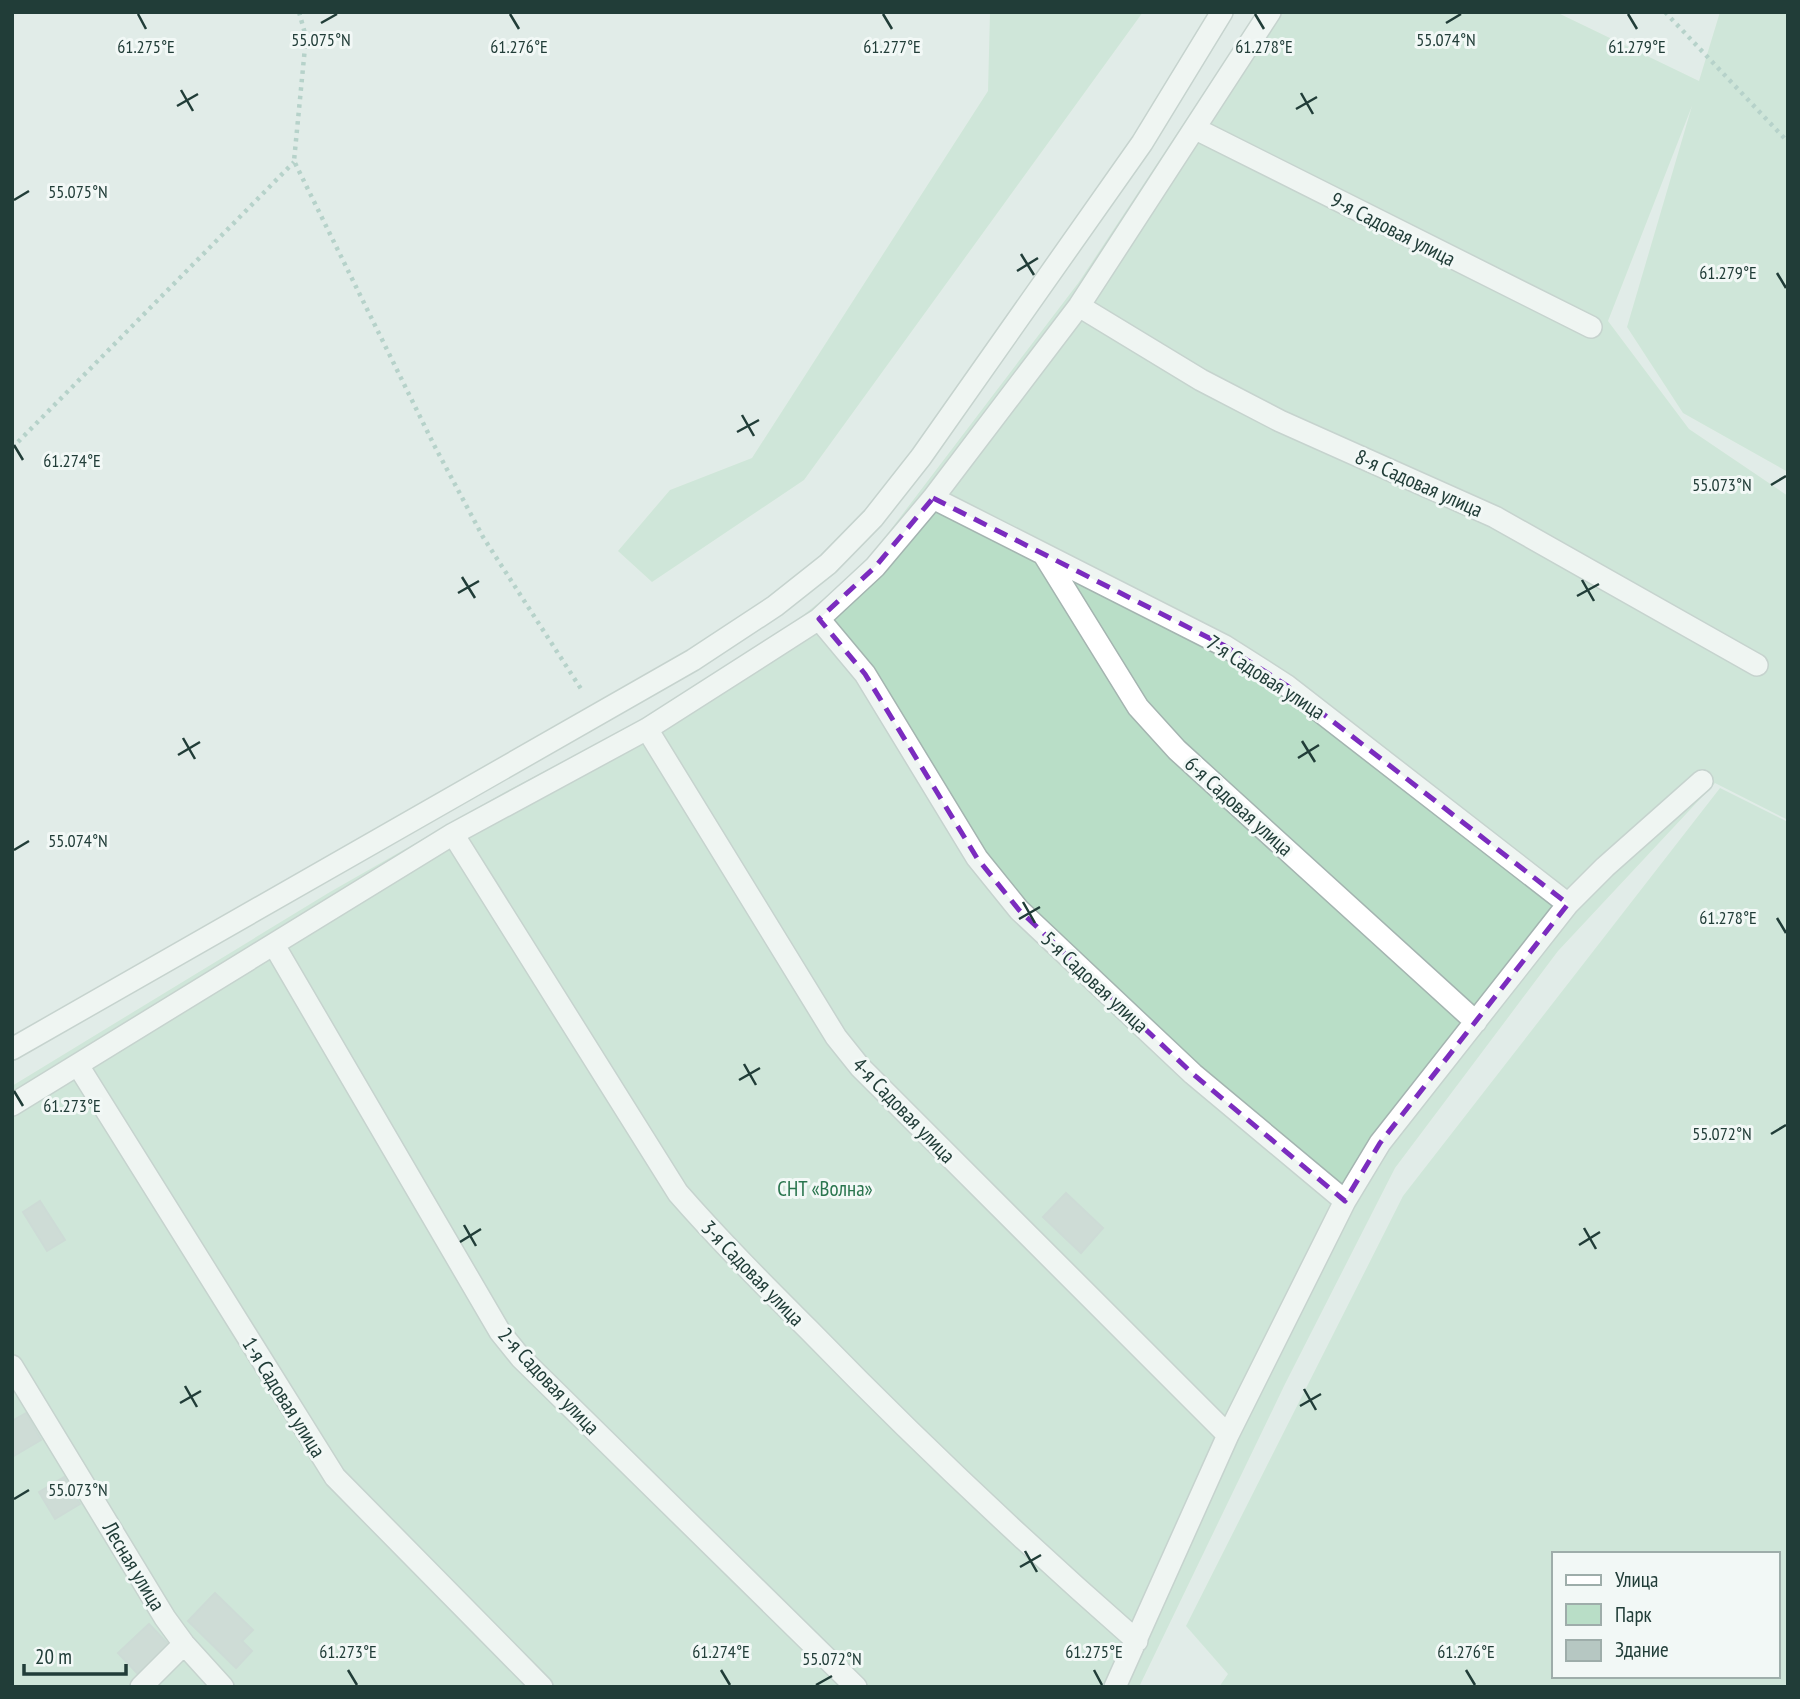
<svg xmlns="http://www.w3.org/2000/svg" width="1800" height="1699" font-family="'PT Sans Narrow',sans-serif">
  <rect width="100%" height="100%" fill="#e1ece8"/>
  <path fill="#b9dec7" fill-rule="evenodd" d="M990 12H1143L804 480 652 582 618 551 670 490 752 458 988 91Z
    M1257 12H1556L1699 81 1720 12H1788V472L1683 413 1627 327 1692 106 1608 321 1689 429 1788 496V820L1715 783 1558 951 1395 1168 1285 1384 1139 1687H12V1086L330 892 505 792 662 709 792 624 860 570 1079 282Z
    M1720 788 1788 822V1687H1219L1228 1674 1186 1626 1403 1196ZM1553 1554H1777V1676H1553Z"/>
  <path fill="#b6c7c2" stroke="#b3c6c0" stroke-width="2" d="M1066 1193 1103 1228 1081 1253 1043 1217Z
    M40 1201 65 1240 47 1251 23 1212Z
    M26 1413 41 1440 12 1457V1421Z
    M64 1477 80 1504 55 1519 39 1492Z
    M215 1593 253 1630 242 1641 252 1651 236 1668 188 1621Z
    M149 1624 169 1645 138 1674 118 1653Z"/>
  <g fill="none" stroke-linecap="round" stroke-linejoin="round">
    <defs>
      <path id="minor" d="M1196 129 1591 327
        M1079 306 1201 380 1280 421 1495 517 1757 665
        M933 498 1225 646 1286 685 1568 904
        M1044 555 1138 707 1177 750 1476 1022
        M819 619 865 674 977 858 1019 910 1193 1074 1345 1201
        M647 729 836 1037 860 1067 1228 1435
        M453 834 678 1193C720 1241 765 1286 810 1331 915 1439 1024 1542 1137 1641
        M274 945 500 1332 521 1358 856 1687
        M12 1049 693 660 775 606 828 564 873 518 921 457 1142 143 1222 12
        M79 1067 335 1477 542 1687
        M12 1105 453 834 647 729 819 619 875 567 933 498 1079 306 1270 12
        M12 1366 165 1618 184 1644 223 1687
        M141 1687 184 1644
        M1115 1687 1228 1435 1345 1201 1380 1143 1568 904 1605 867 1702 781"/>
    </defs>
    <use href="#minor" stroke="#a4b4b0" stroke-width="24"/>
    <path stroke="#81b1a6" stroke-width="4.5" stroke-dasharray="3.5 5" stroke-linecap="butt" d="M299 12 306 37 294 161 434 445 483 537 583 692
      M1665 12 1788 142
      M12 448 294 162"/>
    <use href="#minor" stroke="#fff" stroke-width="21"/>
  </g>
  <path d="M0 0H1800V1699H0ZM933 498 1225 646 1286 685 1568 904 1380 1143 1345 1201 1193 1074 1019 910 977 858 865 674 819 619 875 567Z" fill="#e1ece8" fill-opacity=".55" fill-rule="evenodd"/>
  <path fill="none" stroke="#7b2cbf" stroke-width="5" stroke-dasharray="14 9" stroke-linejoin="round" d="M933 498 1225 646 1286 685 1568 904 1380 1143 1345 1201 1193 1074 1019 910 977 858 865 674 819 619 875 567Z"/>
  <path fill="none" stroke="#213d38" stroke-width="2.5" d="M138 14 146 29M510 14 519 29M883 14 892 29M1255 14 1264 29M1628 14 1637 29M321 23 337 14M1446 23 1461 14M181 90 193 111M1301 93 1313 114M177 106 198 94M1296 109 1317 97M14 200 29 191M1021 254 1034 275M1017 271 1038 258M1777 273 1786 288M742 415 754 436M737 432 759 420M14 445 23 460M1771 485 1786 476M462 577 475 598M1582 580 1594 601M458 593 479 581M1577 596 1599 584M183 738 195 759M1302 741 1315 762M178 755 200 742M1298 758 1319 745M14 850 29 841M1023 902 1035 923M1777 918 1786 933M1019 919 1040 907M744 1064 756 1085M739 1080 760 1068M14 1091 23 1106M1771 1134 1786 1125M464 1225 476 1246M1584 1228 1596 1249M460 1242 481 1229M1579 1245 1600 1232M185 1386 197 1407M1304 1389 1316 1410M180 1403 201 1391M1300 1406 1321 1394M14 1499 29 1490M1025 1551 1037 1572M1020 1567 1041 1555M348 1670 357 1685M721 1670 730 1685M1094 1670 1102 1685M1466 1670 1475 1685M816 1685 832 1676"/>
  <g text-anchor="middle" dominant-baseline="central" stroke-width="6" stroke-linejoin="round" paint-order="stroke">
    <g font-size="21" fill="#213d38" stroke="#f2f8f6">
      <text transform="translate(1393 229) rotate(27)">9-я Садовая улица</text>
      <text transform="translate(1419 483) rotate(24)">8-я Садовая улица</text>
      <text transform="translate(1266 677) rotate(33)">7-я Садовая улица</text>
      <text transform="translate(1239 806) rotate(42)">6-я Садовая улица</text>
      <text transform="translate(1095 982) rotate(43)">5-я Садовая улица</text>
      <text transform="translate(904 1110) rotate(46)">4-я Садовая улица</text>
      <text transform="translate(753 1273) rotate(46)">3-я Садовая улица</text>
      <text transform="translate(549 1381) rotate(47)">2-я Садовая улица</text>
      <text transform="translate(284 1397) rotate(58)">1-я Садовая улица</text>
      <text transform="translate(134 1566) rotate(59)">Лесная улица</text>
    </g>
    <g font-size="21" fill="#2a754e" stroke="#f2f8f6">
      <text x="825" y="1188">СНТ «Волна»</text>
    </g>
  </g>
  <g font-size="18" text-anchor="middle" fill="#213d38" stroke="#f2f8f6" stroke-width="6" stroke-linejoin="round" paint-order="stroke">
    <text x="321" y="46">55.075°N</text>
    <text x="1446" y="46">55.074°N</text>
    <text x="146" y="53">61.275°E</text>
    <text x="519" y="53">61.276°E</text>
    <text x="1264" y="53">61.278°E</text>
    <text x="1637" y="53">61.279°E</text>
    <text x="892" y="53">61.277°E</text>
    <text x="78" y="198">55.075°N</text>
    <text x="1728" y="279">61.279°E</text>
    <text x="72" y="467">61.274°E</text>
    <text x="1722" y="491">55.073°N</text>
    <text x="78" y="847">55.074°N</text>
    <text x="1728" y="924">61.278°E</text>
    <text x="72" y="1112">61.273°E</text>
    <text x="1722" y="1140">55.072°N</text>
    <text x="78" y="1496">55.073°N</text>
    <text x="348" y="1658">61.273°E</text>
    <text x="721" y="1658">61.274°E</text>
    <text x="1094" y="1658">61.275°E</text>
    <text x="1466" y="1658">61.276°E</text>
    <text x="832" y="1665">55.072°N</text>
  </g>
  <rect width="1800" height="1699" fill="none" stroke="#213d38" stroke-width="28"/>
  <rect x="1552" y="1552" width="228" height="126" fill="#f2f8f6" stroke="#9eadaa" stroke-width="2"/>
  <rect x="1566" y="1575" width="35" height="10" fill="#ffffff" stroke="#9eadaa" stroke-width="2"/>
  <text x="1615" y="1587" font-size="21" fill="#213d38">Улица</text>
  <rect x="1566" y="1604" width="35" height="21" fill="#b9dec7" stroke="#9eadaa" stroke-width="2"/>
  <text x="1615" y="1622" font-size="21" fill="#213d38">Парк</text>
  <rect x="1566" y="1640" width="35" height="21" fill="#b6c7c2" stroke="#9eadaa" stroke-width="2"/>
  <text x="1615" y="1657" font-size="21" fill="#213d38">Здание</text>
  <path d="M24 1664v10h102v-10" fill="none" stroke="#213d38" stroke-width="3.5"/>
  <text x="35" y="1664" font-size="21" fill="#213d38" stroke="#f2f8f6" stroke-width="5" paint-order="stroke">20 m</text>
</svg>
